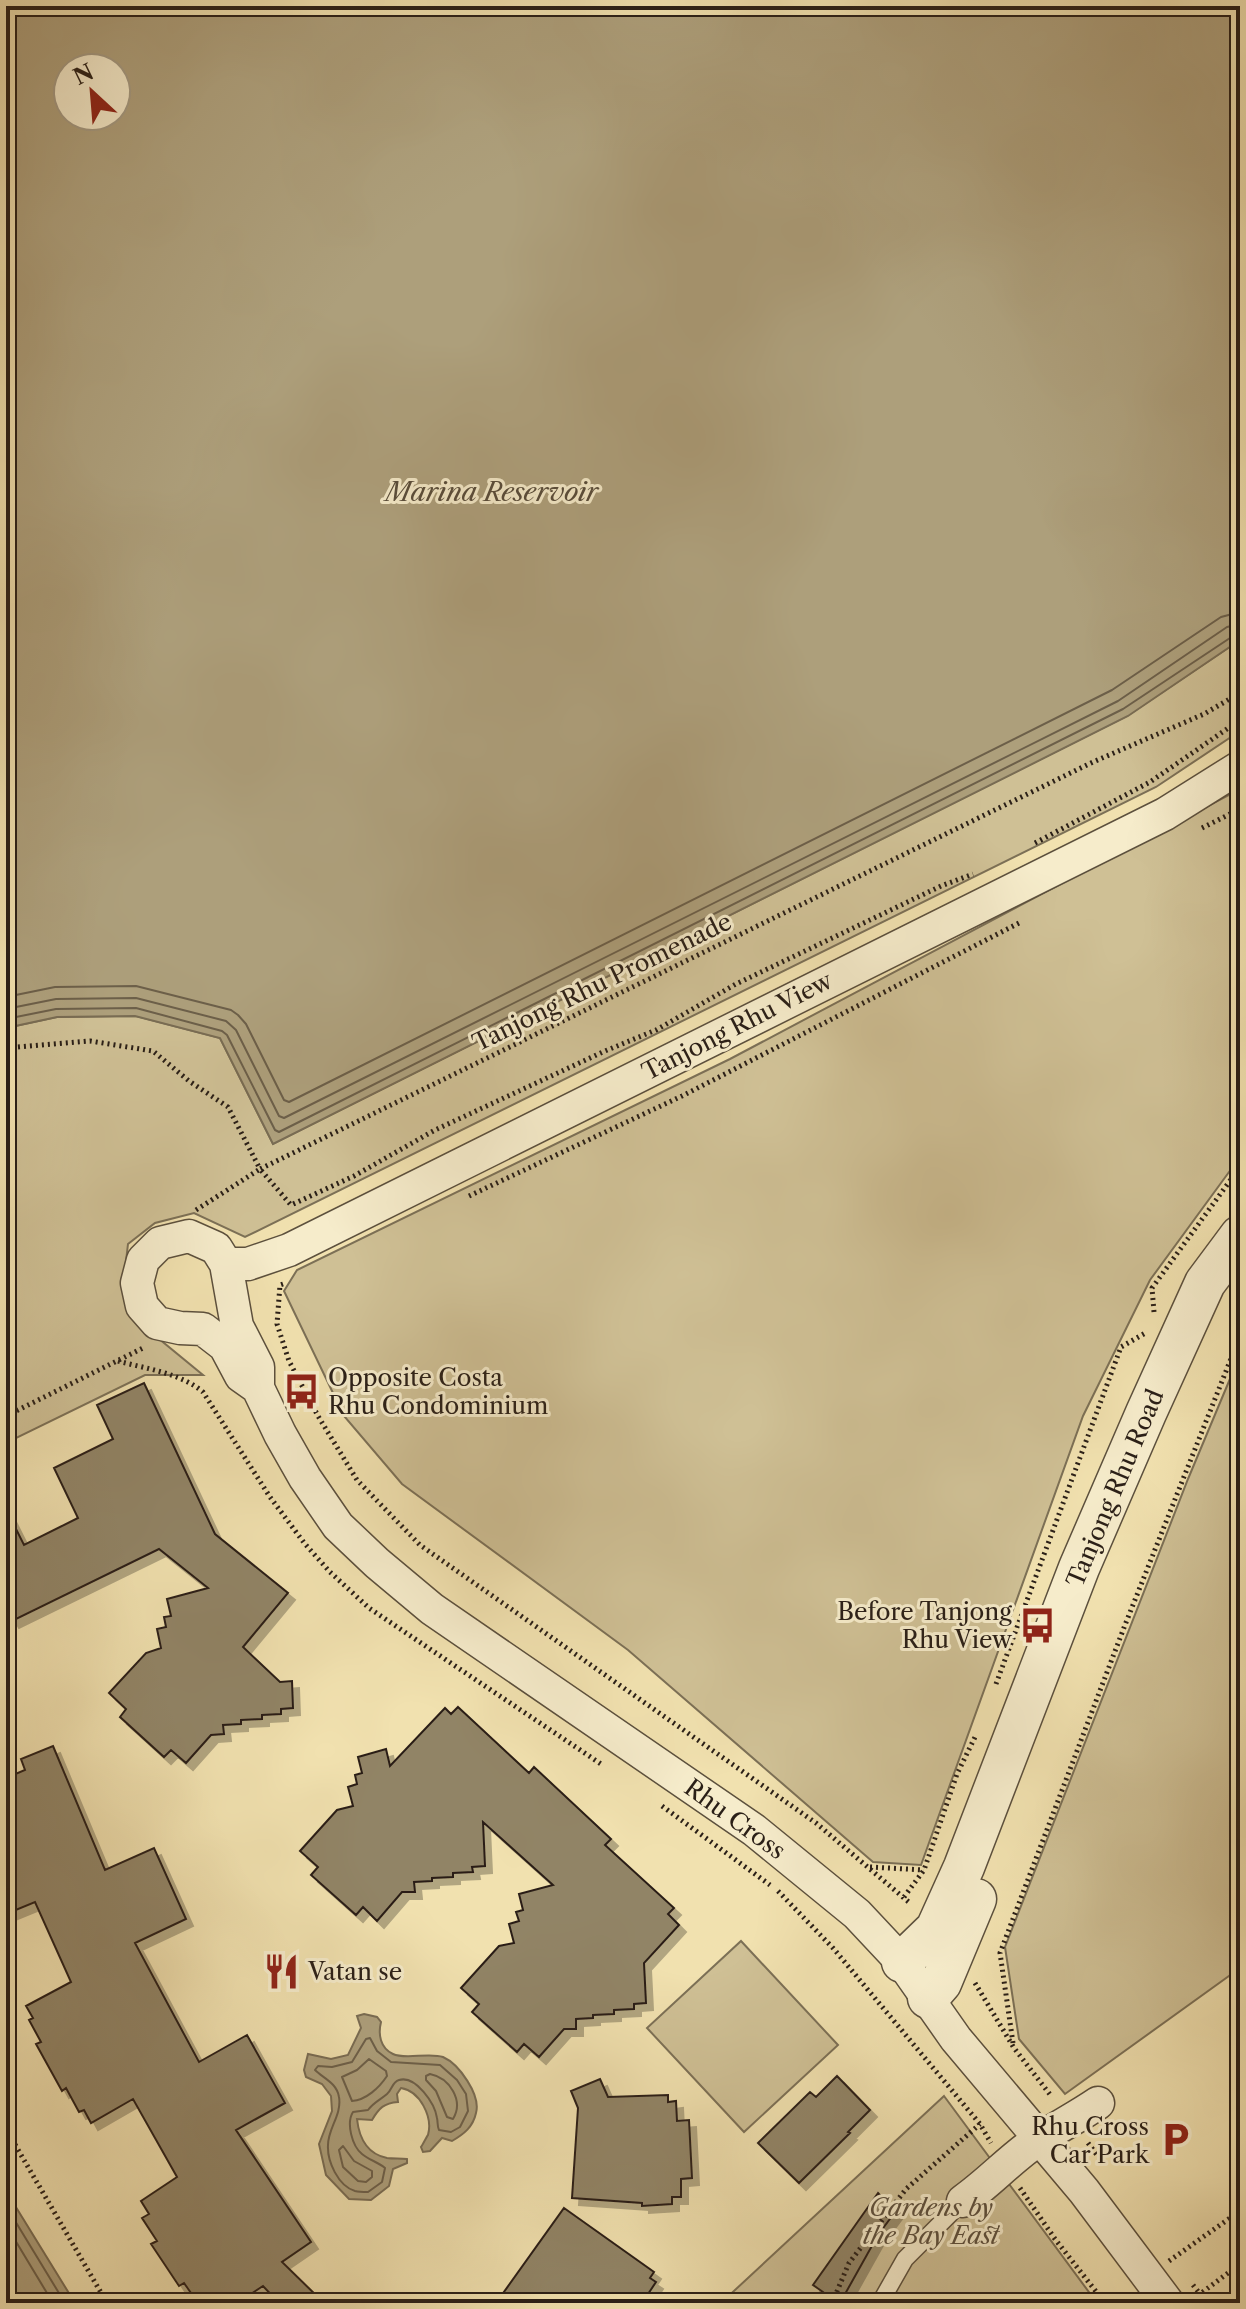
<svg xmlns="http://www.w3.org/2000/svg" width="1246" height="2309" font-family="'Libre Caslon Text',serif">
  <defs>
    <filter id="shadow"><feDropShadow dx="7" dy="7" stdDeviation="0" flood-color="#0004"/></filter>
  </defs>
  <rect width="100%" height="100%" fill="#f1e1af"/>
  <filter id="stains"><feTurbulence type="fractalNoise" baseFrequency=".0025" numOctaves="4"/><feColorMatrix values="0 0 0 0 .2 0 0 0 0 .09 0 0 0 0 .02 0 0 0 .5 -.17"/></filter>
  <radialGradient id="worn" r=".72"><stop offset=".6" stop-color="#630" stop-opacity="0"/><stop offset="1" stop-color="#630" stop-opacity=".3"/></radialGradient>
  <path fill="#cfc095" stroke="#7c7056" stroke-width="2" d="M1240 640V731L1156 787 245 1237 194 1213 155 1223 128 1244 123 1287 141 1324 203 1375H145L6 1443V1028L57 1017 136 1016 220 1038 273 1144 1127 716Z
    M1240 789V1157L1150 1280 1083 1416 921 1865 873 1862 628 1650 402 1484 344 1416 284 1291 297 1270 730 1059Z
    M1240 1355V1968L1065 2094 1019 2039 1005 1947 1188 1479Z
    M741 1941 838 2045 744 2132 647 2028Z
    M944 2096 1097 2303H721Z"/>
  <path fill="#ad9f7b" stroke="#796c53" stroke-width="2" fill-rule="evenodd" d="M6 6H1240V640L1128 716 273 1144 220 1038 135 1016 57 1017 6 1028ZM68 68H116V116H68Z
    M364 2014 377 2017 381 2022C378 2034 380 2048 393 2054 405 2060 429 2052 443 2057 459 2064 481 2095 476 2113 473 2127 464 2134 452 2141L442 2138 430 2151 423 2152 421 2147C422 2146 427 2136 428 2135 433 2117 420 2091 401 2088L397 2094 398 2102C384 2103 379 2108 372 2120L357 2119C359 2137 367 2154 387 2158 394 2159 400 2158 407 2159V2163L393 2169 389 2186 371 2200 349 2199 326 2175 319 2144 332 2111 331 2096 322 2084 306 2077 304 2070 308 2054 331 2059 348 2055 361 2028 357 2016Z
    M6 2191 75 2303H6Z"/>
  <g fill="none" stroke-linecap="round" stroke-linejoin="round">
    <path stroke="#6c5f49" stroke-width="2" d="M6 997 55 987 136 986 231 1010 238 1015 246 1024 284 1100 289 1102 1112 690 1221 617 1240 612
      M6 1009 56 999 136 998 226 1021 236 1030 279 1116 284 1118 1118 701 1227 627 1240 624
      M6 1019 56 1009 136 1008 222 1031 227 1035 275 1130 279 1132 1123 709 1233 636 1240 634
      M370 2038 377 2051 391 2062 440 2065 457 2080 466 2094 468 2111 460 2127 451 2132 439 2130C437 2126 438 2122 437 2118 435 2104 416 2075 399 2080 392 2082 392 2090 387 2094 380 2100 374 2102 368 2110L353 2112C346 2123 352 2146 362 2154 369 2160 378 2162 385 2168L382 2182 368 2192C363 2192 359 2192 355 2191 338 2186 327 2161 328 2145 328 2128 342 2115 339 2097 337 2083 323 2078 315 2070L318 2066 332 2067 352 2062 366 2039Z
      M369 2059 386 2071 387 2076C379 2088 366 2100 352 2101L342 2077 357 2070Z
      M430 2074C450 2078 464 2101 453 2119L447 2117 436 2091 426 2080V2076Z
      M343 2146 354 2161 372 2171V2177L366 2182 358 2181 343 2167 339 2150Z
      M6 2206 65 2303
      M6 2225 53 2303"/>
  </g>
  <path fill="#918466" stroke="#2a1f17" stroke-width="2" filter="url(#shadow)" d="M144 1383 215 1534 288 1593 243 1647 280 1682 292 1681 293 1708 281 1709V1714L262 1715V1719L241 1720V1724L223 1725 224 1734 211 1735 186 1763 171 1750 164 1757 120 1717 126 1709 109 1693 146 1653 161 1648 157 1629 166 1627 164 1617 171 1616 167 1599 208 1588 159 1549 12 1621 6 1610V1509L24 1545 78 1518 54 1468 113 1439 97 1405Z
    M458 1707 529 1773 534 1767 611 1839 605 1845 674 1908 668 1914 679 1925 644 1963 646 2003 634 2004V2009L614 2010V2014L593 2015V2018L576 2019V2029H564L539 2057 524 2044 517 2052 472 2012 479 2004 461 1988 499 1946 514 1943 509 1924 519 1921 516 1912 523 1910 519 1894 553 1885 483 1822 485 1866 472 1867 473 1872 453 1873V1877L432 1878V1881L414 1882 415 1892H402L377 1921 363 1907 356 1915 311 1875 318 1867 300 1851 337 1810 353 1806 348 1787 357 1784 355 1775 362 1773 358 1757 386 1749 390 1766 445 1708 451 1714Z
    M53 1746 105 1870 154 1848 186 1919 135 1943 199 2062 247 2035 285 2103 236 2130 311 2242 282 2262 324 2303H279L263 2286 237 2303H198L184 2283 179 2286 151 2244 157 2241 142 2218 149 2214 141 2201 177 2177 133 2099 91 2123 84 2110 79 2112 66 2088 62 2091 36 2044 41 2042 29 2020 33 2018 26 2006 71 1982 35 1902 6 1914V1778L25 1770 21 1759Z
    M837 2076 870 2110 848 2132 850 2133 799 2183 758 2143 810 2092 816 2097Z
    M600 2079 608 2097 668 2095V2102L676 2101 677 2121 689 2120 692 2178 681 2179V2197H672V2204L642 2206V2203L572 2198 578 2108 571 2091Z
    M878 2193 895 2212 878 2235 840 2303H817L823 2292 813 2285Z
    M564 2208 654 2272 650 2278 656 2282 642 2303H496Z"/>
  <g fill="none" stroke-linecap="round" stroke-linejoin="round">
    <defs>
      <path id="service" d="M880 2303 905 2259 963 2201"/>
      <path id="minor" d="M226 1264H248L289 1250 1165 814 1240 767
        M258 1388 241 1376 225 1346 203 1329 180 1328 157 1323 142 1306 137 1283 143 1260 160 1243 189 1236 216 1248 226 1264 237 1326 258 1367V1388L280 1434 305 1478 338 1526 377 1563 432 1609 754 1830 857 1914 902 1962 956 2039 1084 2191 1168 2303
        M963 2201C990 2182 1011 2158 1038 2140 1058 2127 1079 2116 1098 2103"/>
      <path id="tertiary" d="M902 1962 936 1929 964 1867 1079 1568 1146 1413 1205 1283 1240 1236
        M928 1998 941 1983 976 1899"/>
    </defs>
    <use href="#service" stroke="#5c503d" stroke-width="19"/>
    <use href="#minor" stroke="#5c503d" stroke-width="35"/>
    <use href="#tertiary" stroke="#5c503d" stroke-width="43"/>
    <path stroke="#2a1f17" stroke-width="5" stroke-dasharray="2 4" stroke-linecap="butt" d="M1202 828 1240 809
      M1035 843 1150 782 1240 720
      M6 1048 90 1041 153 1051 189 1081 228 1107 260 1169 1093 762 1204 714 1240 693
      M469 1196 682 1096 1019 923
      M196 1210 260 1169 291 1205 354 1176 435 1130 605 1051 656 1030 736 984 941 886 973 874
      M283 1284 280 1285 277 1324 289 1361 318 1416 357 1480 420 1545 816 1823 911 1904
      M1154 1312 1152 1288 1240 1167
      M118 1361C147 1369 180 1373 203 1392L270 1497 305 1544 330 1572 369 1608 601 1764
      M6 1416 145 1347
      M996 1684 1121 1347 1147 1332
      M662 1806 770 1885
      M870 1867 924 1870
      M778 1891 833 1948 980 2124 991 2143
      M904 1897 924 1870 957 1774 976 1735
      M975 1983 1014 2048 1052 2097
      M1013 2043 1000 1953 1125 1625 1240 1336
      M6 2129 107 2303
      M1088 2143 1106 2167
      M1020 2188 1055 2239 1105 2303
      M1169 2261 1240 2211
      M1193 2285 1207 2303
      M832 2303 849 2263 906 2189 980 2124
      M1111 2303 1125 2293"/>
    <use href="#service" stroke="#f6eccb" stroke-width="16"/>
    <use href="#minor" stroke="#f6eccb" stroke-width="32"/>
    <use href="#tertiary" stroke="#f6eccb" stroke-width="40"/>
    <path stroke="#2a1f17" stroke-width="5" stroke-dasharray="2 4" stroke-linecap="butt" d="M1188 2303 1240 2264"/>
  </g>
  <defs>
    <symbol id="bus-bare" viewBox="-9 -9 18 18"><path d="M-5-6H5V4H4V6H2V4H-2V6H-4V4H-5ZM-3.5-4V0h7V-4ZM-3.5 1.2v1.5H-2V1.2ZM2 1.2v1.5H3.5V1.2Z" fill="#8f2418" stroke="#f6eccb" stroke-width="2.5" paint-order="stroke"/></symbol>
    <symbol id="restaurant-bare" viewBox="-9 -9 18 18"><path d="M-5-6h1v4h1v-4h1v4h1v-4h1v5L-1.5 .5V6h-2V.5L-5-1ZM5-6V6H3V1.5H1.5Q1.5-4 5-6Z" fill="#8f2418" stroke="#f6eccb" stroke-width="2.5" paint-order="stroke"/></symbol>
    <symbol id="parking-bare" viewBox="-9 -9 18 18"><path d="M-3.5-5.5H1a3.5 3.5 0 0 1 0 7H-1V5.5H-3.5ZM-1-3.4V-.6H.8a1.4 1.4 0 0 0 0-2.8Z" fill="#8f2418" stroke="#f6eccb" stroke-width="2.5" paint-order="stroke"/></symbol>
  </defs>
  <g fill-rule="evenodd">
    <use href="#bus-bare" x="276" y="1366" width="51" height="51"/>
    <use href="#bus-bare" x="1012" y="1600" width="51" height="51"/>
    <use href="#restaurant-bare" x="256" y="1946" width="51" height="51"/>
    <use href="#parking-bare" x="1150" y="2114" width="51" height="51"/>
  </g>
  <g text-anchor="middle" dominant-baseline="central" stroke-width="6" stroke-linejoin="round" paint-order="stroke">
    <g font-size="24" fill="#2a1f17" stroke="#f6eccb">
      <text transform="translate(602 982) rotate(-26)">Tanjong Rhu Promenade</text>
      <text transform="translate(737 1026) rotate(-27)">Tanjong Rhu View</text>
      <text transform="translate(1115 1488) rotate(-67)">Tanjong Rhu Road</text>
      <text transform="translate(735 1819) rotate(36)">Rhu Cross</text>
    </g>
    <g font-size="24" fill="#2a1f17" stroke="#f6eccb" text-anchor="start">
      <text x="328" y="1377">Opposite Costa<tspan x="328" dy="28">Rhu Condominium</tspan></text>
      <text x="1012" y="1611" text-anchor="end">Before Tanjong<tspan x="1012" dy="28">Rhu View</tspan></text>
      <text x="308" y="1971">Vatan se</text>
      <text x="1149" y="2126" text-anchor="end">Rhu Cross<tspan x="1149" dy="28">Car Park</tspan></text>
    </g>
    <g font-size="24" font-style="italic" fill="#5c4f3d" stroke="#f6eccb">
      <text x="931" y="2207">Gardens by<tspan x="931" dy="28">the Bay East</tspan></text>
    </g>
    <g font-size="26" font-style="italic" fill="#584c3a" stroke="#f6eccb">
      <text x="492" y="492">Marina Reservoir</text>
    </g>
  </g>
  <rect width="1246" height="2309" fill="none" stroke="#f1e1af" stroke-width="32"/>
  <rect x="8" y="8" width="1230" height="2293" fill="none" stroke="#2a1f17" stroke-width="4"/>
  <rect x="16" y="16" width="1214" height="2277" fill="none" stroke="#2a1f17" stroke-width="2"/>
  <g transform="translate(92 92) rotate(334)"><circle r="38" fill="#f6eccb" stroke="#a49a83" stroke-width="2"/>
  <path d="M0-6L14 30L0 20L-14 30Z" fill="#8f2418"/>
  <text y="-12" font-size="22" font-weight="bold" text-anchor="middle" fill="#2a1f17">N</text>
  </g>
  <rect width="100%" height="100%" filter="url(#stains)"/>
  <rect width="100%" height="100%" fill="url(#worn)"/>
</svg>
